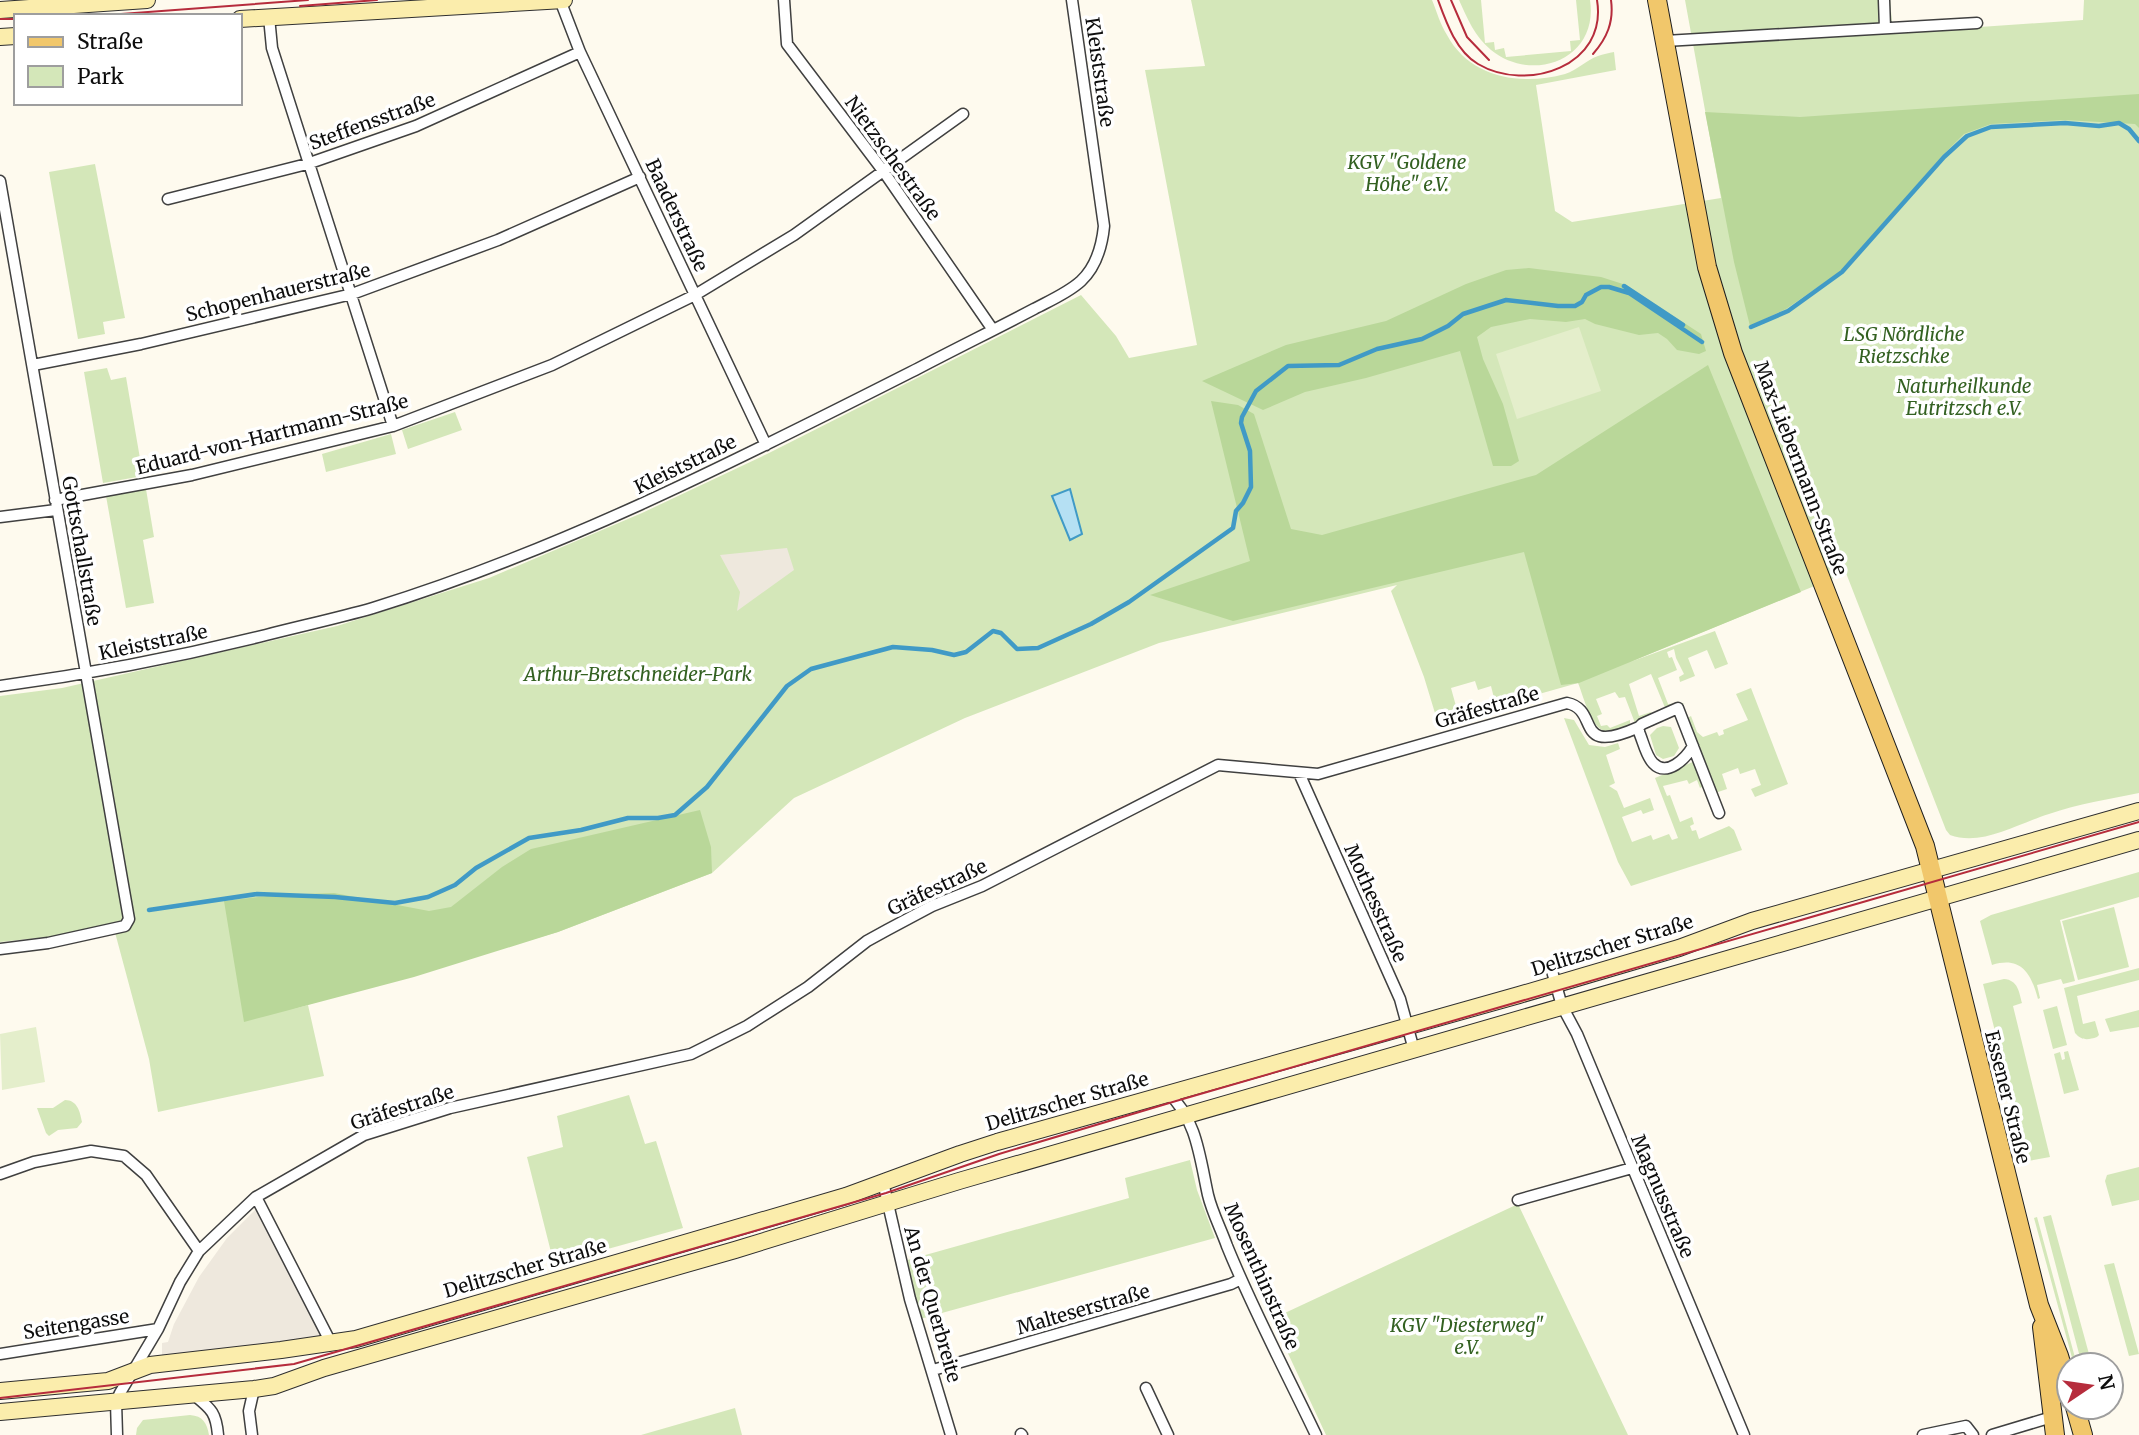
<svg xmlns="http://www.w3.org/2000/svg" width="2139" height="1435" font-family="Merriweather,serif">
  <rect width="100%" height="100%" fill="#fefaee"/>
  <path fill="#d4e7b9" d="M1191 0H1432C1437 12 1440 24 1447 35 1470 78 1521 86 1565 74 1578 70 1586 60 1598 56 1603 54 1609 53 1614 52L1616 70 1536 85 1555 211 1572 222 1721 198 1685 0H1890L1893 33 2083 20 2084 0H2139V793C2109 799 2078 804 2049 814 2019 823 1982 847 1950 835L1946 830 1846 573 1630 662 1715 631 1728 664 1715 669 1707 650 1688 658 1695 676 1680 682 1679 677 1684 674 1676 658 1674 649 1667 652 1669 658 1672 657 1677 670 1658 678 1668 704 1685 703 1666 710 1651 674 1629 684 1639 716 1651 712 1653 716 1635 723 1625 697 1619 698 1615 692 1596 699 1602 714 1597 716 1601 726 1607 725 1610 728 1630 720V725C1623 728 1615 732 1608 732 1591 731 1584 697 1578 683L1496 706 1491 686 1478 690 1475 681 1451 688 1459 717 1438 723 1424 677 1391 591 1397 585 1159 643 965 718 794 798 712 873 558 932 289 1010 308 1005 324 1076 158 1112 149 1059 113 925 66 935 0 942V696L62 688 337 626 489 578 642 513 767 454 1081 295 1116 336 1129 358 1197 345 1145 70 1205 66Z
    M1459 0H1481L1485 43 1494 42 1495 50 1504 48 1506 57 1571 51 1570 41 1580 40 1576 0H1590C1599 59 1533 84 1491 50 1475 37 1467 18 1459 0Z
    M95 164 125 318 103 322 105 334 78 339 49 172Z
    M107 368 111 380 126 377 143 476 103 483 84 372Z
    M455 412 462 430 408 449 402 430Z
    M391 434 396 454 326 472 322 454Z
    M146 489 154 537 143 540 154 603 126 608 106 496Z
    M1751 688 1788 784 1755 797 1751 789 1761 785 1755 769 1740 774 1738 768 1722 774 1727 789 1715 793 1686 719 1691 716 1697 732 1703 737 1717 732 1719 736 1724 734 1723 730 1748 720 1736 694Z
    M1564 718 1574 720 1589 745 1605 747 1618 743 1620 749 1606 755 1615 783 1609 786 1617 791 1624 808 1650 798 1654 810 1643 814 1641 810 1622 817 1632 842 1651 835 1653 840 1669 834 1672 840 1678 838 1655 778 1695 761 1704 786 1700 788 1697 780 1689 784 1687 780 1663 786 1667 796 1670 795 1680 822 1692 817 1694 824 1690 826 1692 831 1696 830 1699 839 1729 826 1734 830 1742 850 1631 886 1618 862Z
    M1663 726 1671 727 1679 748 1674 756 1663 759 1656 755 1650 735 1657 728Z
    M2139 872V897L2060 920 2075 981 2063 984 2061 979 2037 985 2040 998 2038 999C2031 973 2021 956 1992 965L1980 921 1991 915Z
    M2114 907 2129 967 2078 980 2062 921Z
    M2139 968V980L2077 996 2083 1024 2095 1021 2099 1035 2097 1037C2088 1040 2082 1041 2075 1033L2064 988Z
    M2004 979C2018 980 2019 992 2022 1003L2013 1006 2050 1157 2028 1161 1983 984Z
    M2057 1006 2067 1045 2053 1049 2043 1010Z
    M2139 1010V1027L2110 1032 2105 1019Z
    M2068 1051 2079 1090 2064 1094 2054 1054 2060 1052 2062 1060 2065 1059 2064 1052Z
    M629 1095 645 1144 656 1141 683 1228 554 1264 527 1157 563 1147 557 1116Z
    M65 1100C77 1100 80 1111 82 1122L77 1128 58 1130 49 1136 46 1133 37 1108H53Z
    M1190 1160 1197 1190 1215 1238 920 1319 904 1261 1129 1198 1125 1178Z
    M2139 1167V1200L2112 1206 2105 1181 2107 1175Z
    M1518 1204 1628 1435H1326L1272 1319Z
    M2051 1215 2092 1365H2082L2043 1217Z
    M2037 1217 2077 1365H2074L2034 1218Z
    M2114 1263 2139 1354 2129 1356 2104 1265Z
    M735 1408 742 1435H641Z
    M190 1415C203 1416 207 1423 209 1435H136L137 1428 143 1420Z"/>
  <path fill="#b9d799" d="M2139 94V128L2135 124 2064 120 1991 124 1964 134 1942 156 1841 271 1786 309 1750 326 1734 262 1705 112 1800 117Z
    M1529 268 1601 277 1626 285 1701 334 1706 351 1699 354 1677 350 1667 339 1658 333 1639 335 1595 324 1585 319 1566 322 1530 319 1491 327 1477 337 1483 359 1503 404 1519 461 1511 466H1493L1460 351 1366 378 1305 392 1263 410 1202 381 1286 345 1386 321 1466 284 1506 270Z
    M1708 365 1801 592 1579 683 1561 685 1524 552 1233 621 1150 595 1250 561 1211 401 1238 405 1254 414 1291 529 1322 535 1536 475Z
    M700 810 711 847 712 873 558 932 414 977 244 1022 224 901 276 895 334 893 429 911 451 907 502 867 531 849Z"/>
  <path fill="#e4eecb" d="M1579 327 1601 391 1517 419 1496 354Z
    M36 1027 45 1082 2 1090 0 1034Z"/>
  <path fill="#eee8dd" d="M787 548 794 570 737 611 740 592 720 555Z
    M256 1209 322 1337 162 1355V1343L168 1342 174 1324 199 1277 227 1238Z"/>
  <path fill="#b5e0f3" stroke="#409ac6" stroke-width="2" d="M1070 489 1082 534 1070 540 1052 496Z"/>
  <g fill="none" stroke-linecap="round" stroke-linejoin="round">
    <path stroke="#409ac6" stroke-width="4.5" d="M1624 286 1683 325
      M1751 327 1788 311 1842 272 1944 157 1967 136 1991 127 2065 123 2099 126 2119 123 2129 129 2139 141
      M149 910 257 894 335 897 395 903 428 897 455 885 476 868 529 838 581 830 628 818H658L675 815 707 787 787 686 811 669 893 647 932 650 954 655 966 652 993 631 1001 633 1017 649 1038 648 1091 624 1129 602 1233 528 1236 511 1243 503 1251 487 1250 451 1241 423 1242 417 1256 391 1288 366 1339 365 1377 349 1422 339 1448 326 1463 314 1506 300 1558 306H1575L1582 302 1586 295 1601 287H1609L1629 293 1702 342"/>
    <defs>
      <path id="street" d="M560 0 580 52 766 445
        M784 0 787 44 884 172 993 330
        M1884 0 1885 28
        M269 17 272 48 393 426
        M1665 41 1977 23
        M0 181 129 919 125 926 48 943 0 949
        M168 199 307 164 416 126 580 52
        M33 365 141 344 352 294 498 240 640 177
        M55 500 192 475 393 426 552 365 695 295 794 235 963 114
        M0 517 56 510
        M0 686C90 674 178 657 266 635 301 626 338 618 373 608 564 549 741 458 919 368 957 348 996 329 1034 309 1049 301 1068 293 1081 281 1097 266 1102 246 1104 226L1072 0
        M1639 727 1642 724 1678 708 1719 813
        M1299 773 1400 999 1414 1050
        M1552 971 1562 1006 1577 1034 1744 1435
        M1168 1093C1197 1119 1200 1159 1208 1195 1212 1212 1221 1229 1227 1246 1253 1310 1286 1372 1316 1435
        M0 1174 34 1162 91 1151 124 1156 146 1175 199 1251
        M883 1182 910 1299 951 1435
        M256 1197 331 1343
        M1518 1200 1632 1168
        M0 1354 158 1329
        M933 1370 1231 1284 1241 1279
        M1146 1388 1168 1435
        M194 1395C211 1409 216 1412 218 1435
        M1021 1434 1022 1435
        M117 1435 116 1402 120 1393 158 1329 180 1282 199 1251 256 1197 364 1135 450 1108 691 1054 747 1026 808 987 867 941 887 930 932 906 982 886 1218 765 1318 774 1567 703C1601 710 1572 757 1639 727V732C1643 741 1646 756 1653 763 1667 778 1686 758 1693 746
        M252 1435 249 1411 254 1389
        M1923 1435 1966 1426 1973 1435
        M1992 1435 2052 1417"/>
      <path id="secondary" d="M0 10 147 0
        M240 19 564 0
        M0 37 16 36
        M0 1391 108 1381 150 1365 281 1350 356 1339 846 1196 960 1154 997 1142 1519 995 1679 948 1752 921 2139 811
        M0 1412 254 1389 274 1386 324 1368 735 1250 959 1181 2139 840"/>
      <path id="primary" d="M1657 0 1707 267 1733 353 1925 846 2039 1305 2059 1356 2069 1389
        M2042 1327 2055 1435
        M2075 1407 2083 1435"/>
    </defs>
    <use href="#street" stroke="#404040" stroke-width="13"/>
    <use href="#secondary" stroke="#2f2f2f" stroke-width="18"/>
    <use href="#primary" stroke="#1e1e1e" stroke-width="20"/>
    <use href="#street" stroke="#fff" stroke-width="10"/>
    <use href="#secondary" stroke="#fbedac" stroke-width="16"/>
    <use href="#primary" stroke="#f1c76b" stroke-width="18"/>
    <path stroke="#b62c3c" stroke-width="2" d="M1438 0C1446 22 1456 51 1478 64 1527 93 1608 66 1597 0
      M1451 0 1467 37 1489 60
      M300 6 377 0
      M94 16 308 0
      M0 19H16
      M1593 54C1607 38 1614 22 1611 0
      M0 1398 294 1364 886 1193 999 1154 1176 1101 2139 822"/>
  </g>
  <g text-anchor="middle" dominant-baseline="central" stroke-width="7" stroke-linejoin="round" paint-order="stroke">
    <g font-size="19" fill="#0d0d0d" stroke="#fff">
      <text transform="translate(1100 72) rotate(82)">Kleiststraße</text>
      <text transform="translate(372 121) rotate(-20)">Steffensstraße</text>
      <text transform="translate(893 158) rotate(54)">Nietzschestraße</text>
      <text transform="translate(677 215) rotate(65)">Baaderstraße</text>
      <text transform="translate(278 292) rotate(-14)">Schopenhauerstraße</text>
      <text transform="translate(272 434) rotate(-14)">Eduard-von-Hartmann-Straße</text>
      <text transform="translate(685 464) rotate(-26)">Kleiststraße</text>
      <text transform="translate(1801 468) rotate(69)">Max-Liebermann-Straße</text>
      <text transform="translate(82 551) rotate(80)">Gottschallstraße</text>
      <text transform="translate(153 642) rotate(-12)">Kleiststraße</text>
      <text transform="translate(1487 707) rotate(-16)">Gräfestraße</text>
      <text transform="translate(937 887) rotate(-25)">Gräfestraße</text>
      <text transform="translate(1376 903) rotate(66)">Mothesstraße</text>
      <text transform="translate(1612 945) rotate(-17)">Delitzscher Straße</text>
      <text transform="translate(2008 1097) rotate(76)">Essener Straße</text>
      <text transform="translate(1067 1101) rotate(-16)">Delitzscher Straße</text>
      <text transform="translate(402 1107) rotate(-18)">Gräfestraße</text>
      <text transform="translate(1663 1196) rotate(67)">Magnusstraße</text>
      <text transform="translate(525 1268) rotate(-16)">Delitzscher Straße</text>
      <text transform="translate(1262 1276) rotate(66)">Mosenthinstraße</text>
      <text transform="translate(933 1304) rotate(74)">An der Querbreite</text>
      <text transform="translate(1083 1309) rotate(-16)">Malteserstraße</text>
      <text transform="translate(76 1324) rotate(-9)">Seitengasse</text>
    </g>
    <g font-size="19" font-style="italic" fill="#336121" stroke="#fff">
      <text x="1407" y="162">KGV "Goldene<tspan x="1407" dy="22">Höhe" e.V.</tspan></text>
      <text x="1904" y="334">LSG Nördliche<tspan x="1904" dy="22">Rietzschke</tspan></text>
      <text x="1964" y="386">Naturheilkunde<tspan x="1964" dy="22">Eutritzsch e.V.</tspan></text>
      <text x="638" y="674">Arthur-Bretschneider-Park</text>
      <text x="1467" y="1325">KGV "Diesterweg"<tspan x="1467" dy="22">e.V.</tspan></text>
    </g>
  </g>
  <rect x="14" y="14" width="228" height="91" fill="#ffffff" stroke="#9e9e9e" stroke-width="2"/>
  <rect x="28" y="37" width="35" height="10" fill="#f1c76b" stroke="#9e9e9e" stroke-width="2"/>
  <text x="77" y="49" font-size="21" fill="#0d0d0d">Straße</text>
  <rect x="28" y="66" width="35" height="21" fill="#d4e7b9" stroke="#9e9e9e" stroke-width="2"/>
  <text x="77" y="84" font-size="21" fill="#0d0d0d">Park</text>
  <g transform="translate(2090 1386) rotate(77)"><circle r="33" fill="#ffffff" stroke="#9e9e9e" stroke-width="2"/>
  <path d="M0-5L12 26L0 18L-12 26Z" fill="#b62c3c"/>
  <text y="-10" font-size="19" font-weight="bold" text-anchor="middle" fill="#0d0d0d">N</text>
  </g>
</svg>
